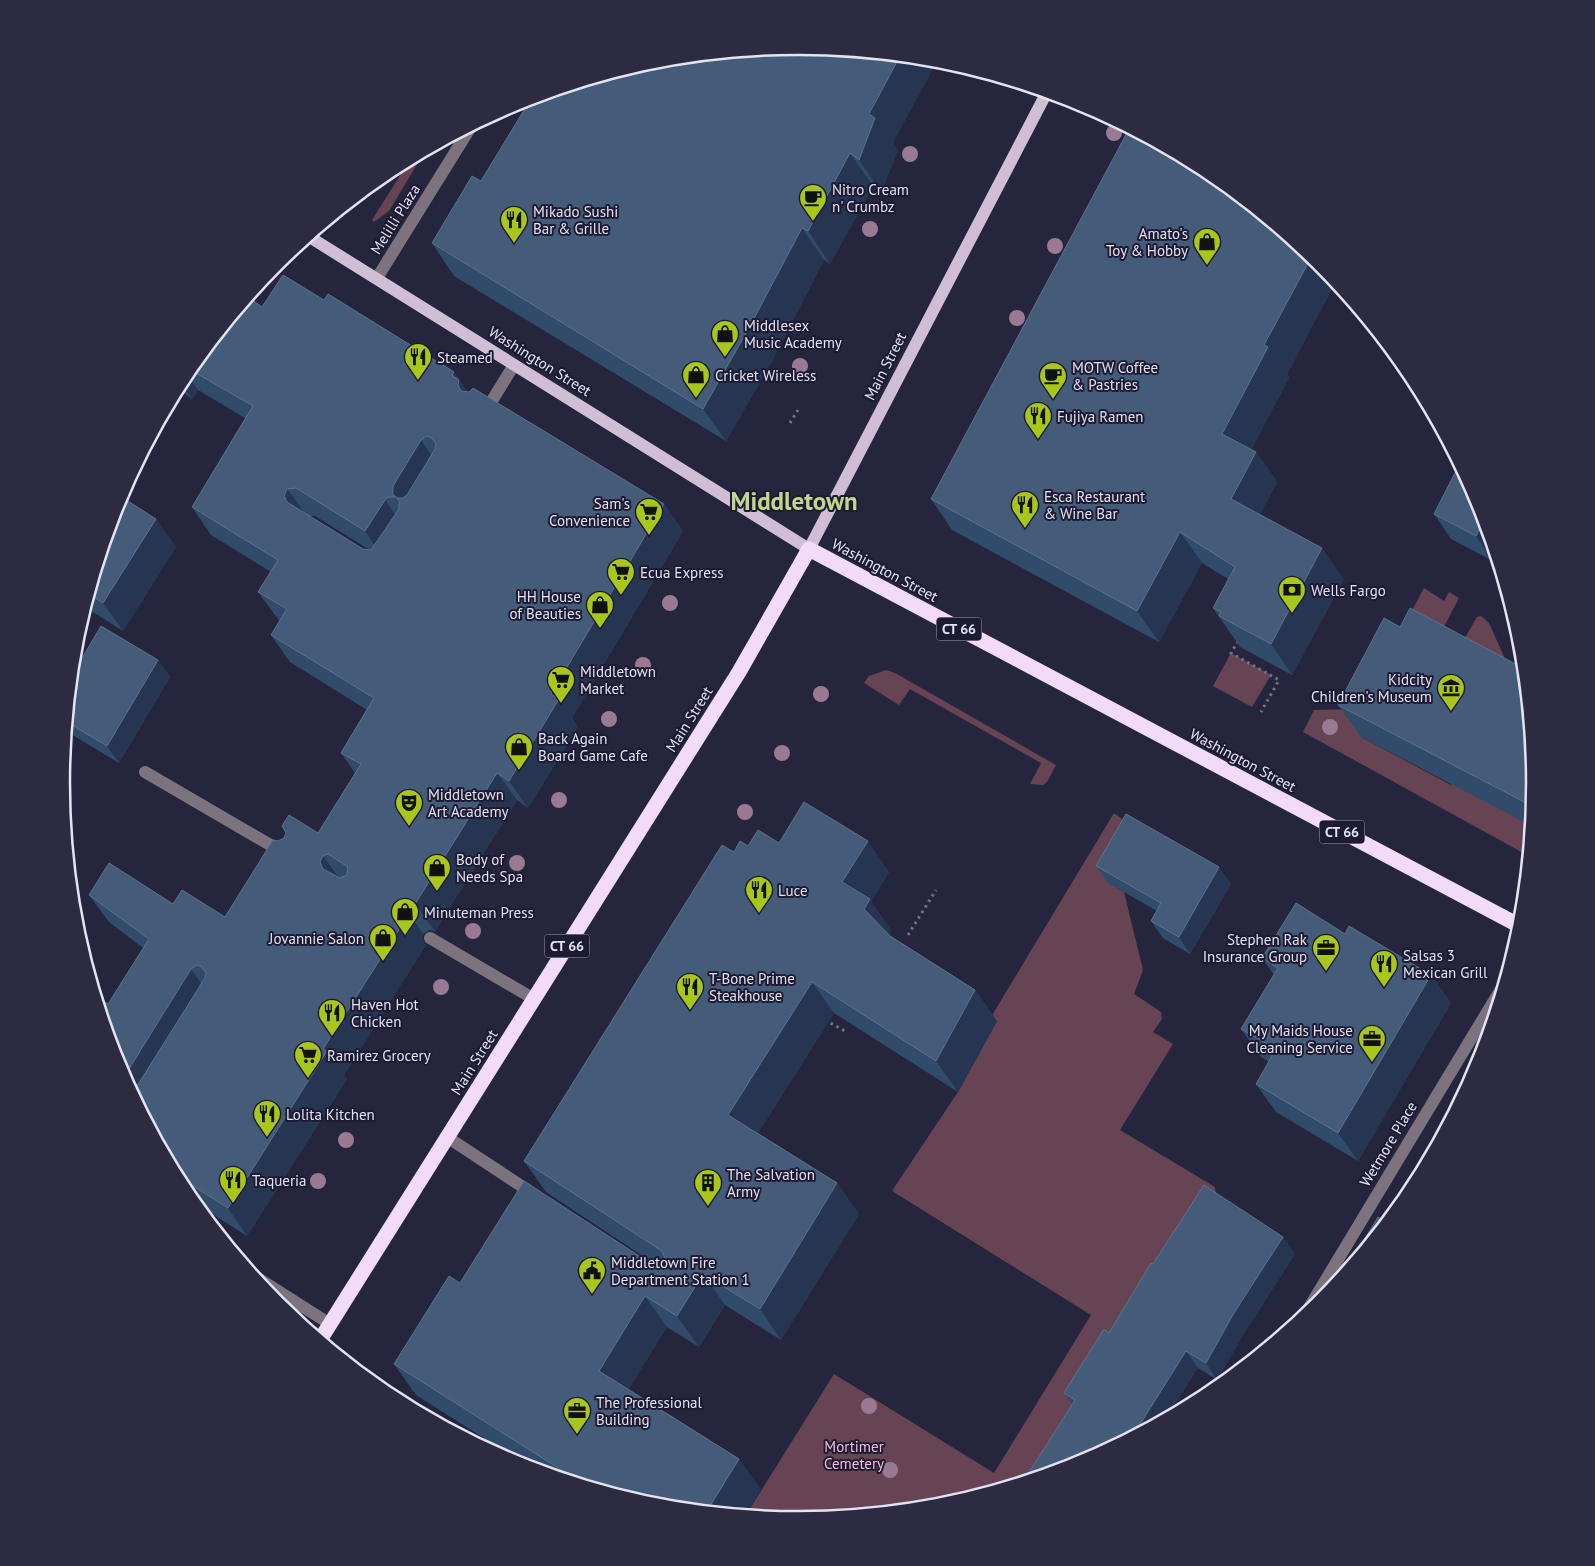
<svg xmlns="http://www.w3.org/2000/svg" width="1595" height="1566" font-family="'PT Sans',sans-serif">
  <rect width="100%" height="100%" fill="#26253e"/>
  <path fill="#674454" d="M425 151 389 211 374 222 372 220 411 158Z
    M1424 588 1444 601 1449 592 1459 598 1436 642 1361 737 1451 785 1465 758 1530 825 1527 855 1303 732 1314 710 1359 709Z
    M1481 616 1489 623 1506 661 1456 653 1477 617Z
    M1231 653 1271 675 1252 707 1213 686Z
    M886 670 895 673 1056 765 1047 782 1043 785 1030 784 1041 763 910 689 899 705 864 683 869 676Z
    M1114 813 1125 821 1109 883 1124 892 1143 970 1134 994 1161 1012 1162 1019 1153 1032 1173 1044 1120 1130 1215 1187 1216 1202 1051 1472 941 1506 797 1520 746 1515 834 1374 994 1473 1091 1315 892 1191 958 1092 997 1021 991 1017Z"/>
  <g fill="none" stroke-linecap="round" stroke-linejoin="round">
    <path stroke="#717086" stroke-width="3" stroke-dasharray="2.5 4" stroke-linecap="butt" d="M389 170 395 173
      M790 423 798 410
      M1238 641 1231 653 1279 680 1261 712
      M908 935 936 890
      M825 1020 845 1031"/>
    <path stroke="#7c737e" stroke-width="12" d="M377 278 472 125
      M485 412 514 365
      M145 772 284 853
      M430 938 534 999
      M447 1137 535 1195
      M253 1275 330 1324
      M1304 1316 1501 989"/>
    <path stroke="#d0bed6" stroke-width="12" d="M308 236 809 549 1047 92"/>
    <path stroke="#f1dbf8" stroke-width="15" d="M320 1340 739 672 809 549 1520 926"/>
  </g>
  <g fill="#9a7992">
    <circle cx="1114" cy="133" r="8"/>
    <circle cx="910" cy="154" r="8"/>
    <circle cx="870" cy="229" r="8"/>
    <circle cx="1055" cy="246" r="8"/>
    <circle cx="1017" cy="318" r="8"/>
    <circle cx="800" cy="366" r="8"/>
    <circle cx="670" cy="603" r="8"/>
    <circle cx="643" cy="665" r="8"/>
    <circle cx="821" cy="694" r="8"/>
    <circle cx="609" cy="719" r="8"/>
    <circle cx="1330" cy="727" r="8"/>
    <circle cx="782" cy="753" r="8"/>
    <circle cx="559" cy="800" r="8"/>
    <circle cx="745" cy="812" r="8"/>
    <circle cx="517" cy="863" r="8"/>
    <circle cx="473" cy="931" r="8"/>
    <circle cx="441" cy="987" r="8"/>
    <circle cx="346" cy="1140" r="8"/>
    <circle cx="318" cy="1181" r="8"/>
    <circle cx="869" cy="1406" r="8"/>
    <circle cx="890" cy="1470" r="8"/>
  </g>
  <path fill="#314b6a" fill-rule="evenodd" d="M893 143 898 151 881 192 873 186 830 264 824 260 772 361 726 441 454 276 432 243 481 181Z
    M1319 262 1335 283 1287 374 1289 378 1251 450 1256 452 1277 482 1260 514 1344 579 1292 675 1240 647 1213 608 1228 579 1202 563 1159 642 952 530 931 499Z
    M248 297 262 307 324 300 454 372 467 392 664 504 683 531 572 718 578 727 528 808 517 800 435 931 430 930 423 934 422 938 426 945 344 1075 347 1079 247 1236 192 1201 185 1192 117 1065 108 1004 143 948 109 922 89 895 173 904 225 917 278 841 318 833 355 773 341 753 367 710 290 662 271 635 280 621 278 619 258 592 271 572 211 535 192 507 245 418 198 390 192 399 177 388 185 373ZM310 516H315L370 550 363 549Z
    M117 501 156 519 176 547 123 631 85 607Z
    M1478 501 1495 557 1493 561 1451 539 1434 514Z
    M1400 627 1534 783 1530 825 1361 737 1338 705Z
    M158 660 170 677 119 763 66 731 71 677Z
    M779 843 889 872 871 902 891 930 889 935 975 990 997 1021 958 1092 834 1013 758 1133 837 1183 859 1214 781 1340 725 1305 699 1347 667 1327 628 1389 739 1459 761 1490 653 1506 533 1469 416 1395 394 1364 460 1283 653 1265 658 1266 546 1192 524 1161 734 852 748 846Z
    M1096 866 1231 884 1190 954 1163 938 1151 921 1157 911 1108 883Z
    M1345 934 1431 975 1451 1003 1358 1161 1276 1112 1256 1084 1269 1062 1261 1057 1241 1029 1274 975 1262 958Z
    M1283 1237 1295 1254 1246 1330 1217 1380 1198 1368 1079 1464 1034 1477 1030 1471 1072 1404 1064 1393 1109 1333 1153 1264Z"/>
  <path fill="#253552" d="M900 56 938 60 893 143 898 151 881 192 859 160 869 114Z
    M850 153 873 186 830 264 808 231Z
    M802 228 824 260 772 361 726 441 703 409Z
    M1312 256 1319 262 1335 283 1287 374 1289 378 1243 465 1222 434 1264 345Z
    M454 372 478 407 461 391 452 375Z
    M186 373 198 390 192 399 180 382Z
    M421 440 440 468 399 501 396 498 412 521 393 495V486Z
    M1256 452 1277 482 1252 529 1231 499Z
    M287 489 307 516 287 502 284 496Z
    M385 500 404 527 384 559 365 531Z
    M664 504 683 531 572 718 578 727 528 808 509 781 551 694Z
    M156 519 176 547 123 631 103 603Z
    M1484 520 1495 557 1493 561 1476 536Z
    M1180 532 1202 563 1159 642 1137 611Z
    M1322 548 1344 579 1292 675 1271 644Z
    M158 660 170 677 119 763 107 746Z
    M497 773 517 800 435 931 415 904Z
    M868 841 889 872 871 902 891 930 886 940 842 882Z
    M323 856 343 883 323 869 320 862Z
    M1219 867 1231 884 1190 954 1179 937Z
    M404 906 423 934 422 938 426 945 344 1075 347 1079 247 1236 228 1208 323 1049 403 911Z
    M191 969 210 996 140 1109 124 1077Z
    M1431 975 1451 1003 1358 1161 1338 1133Z
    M812 982 834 1013 750 1146 728 1115Z
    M975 990 997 1021 958 1092 936 1061Z
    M837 1183 859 1214 781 1340 760 1309Z
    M1283 1237 1295 1254 1246 1330 1217 1380 1206 1363 1234 1313Z
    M703 1274 725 1305 699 1347 677 1316Z
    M645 1296 667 1327 621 1402 599 1371Z
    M1186 1351 1198 1368 1168 1416 1134 1434Z
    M739 1459 761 1490 746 1515 707 1511Z"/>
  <path fill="#445c79" stroke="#5d718c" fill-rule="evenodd" d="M798 46 900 56 869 114 875 118 859 160 850 153 808 231 802 228 749 328 703 409 432 243 472 176 481 181 532 97 654 60Z
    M1129 129 1207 171 1312 256 1264 345 1268 347 1222 434 1256 452 1231 499 1322 548 1271 644 1219 616 1221 612 1213 608 1235 567 1180 532 1137 611 931 499Z
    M283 275 324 300 328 294 454 372 452 375 459 380 458 385 461 391 469 392 473 388 664 504 551 694 559 699 509 781 497 773 415 904 410 902 404 906 403 911 407 917 323 1049 327 1051 228 1208 176 1175 132 1094 205 978 206 973 202 967 197 965 191 969 124 1077 117 1065 96 997 108 1004 149 939 89 895 109 863 173 904 182 890 225 917 273 840 278 841 284 838 286 833 282 826 289 815 318 833 361 764 341 753 374 698 271 635 287 609 258 592 278 560 192 507 253 406 189 369 248 297 262 307ZM427 436 432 438 436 444 435 449 407 495 403 498H396L399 501V509L371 550 363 549 287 502 284 496 287 489 296 488 365 531 385 500 388 497H396L393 495V486L421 440ZM328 854 348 867 347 875 340 878 323 869 320 862 323 856Z
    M1459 465 1478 501 1484 520 1476 536 1434 514Z
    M120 496 156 519 103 603 89 594 117 501Z
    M1410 608 1523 668 1534 783 1532 806 1338 705 1384 618 1400 627Z
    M101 626 158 660 107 746 67 722 71 677Z
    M804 802 868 841 842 882 870 899 864 909 890 936 975 990 936 1061 812 982 728 1115 837 1183 760 1309 703 1274 677 1316 645 1296 599 1371 739 1459 707 1511 653 1506 585 1485 394 1364 449 1276 460 1283 524 1181 653 1265 657 1266 664 1263 665 1258 662 1251 524 1161 722 845 734 852 740 841 748 846 758 830 779 843Z
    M1126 814 1219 867 1179 937 1151 921 1161 903 1096 866Z
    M1296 903 1345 934 1349 926 1431 975 1338 1133 1256 1084 1276 1049 1241 1029 1278 968 1262 958Z
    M1204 1185 1283 1237 1234 1313 1206 1363 1186 1351 1134 1434 1079 1464 1038 1476 1030 1471 1075 1400 1064 1393 1104 1329 1109 1333 1151 1263 1153 1264Z
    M1378 1217 1386 1222 1359 1254 1357 1252Z"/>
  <defs>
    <symbol id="cafe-pin" viewBox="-11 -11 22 30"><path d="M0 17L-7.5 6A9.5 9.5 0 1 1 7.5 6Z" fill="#a9c71a" stroke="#1d1b33"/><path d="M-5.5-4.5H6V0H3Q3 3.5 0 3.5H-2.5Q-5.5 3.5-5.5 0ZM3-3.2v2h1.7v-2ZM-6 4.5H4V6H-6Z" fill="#111"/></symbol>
    <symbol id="restaurant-pin" viewBox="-11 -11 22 30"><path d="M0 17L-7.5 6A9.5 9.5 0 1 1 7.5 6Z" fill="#a9c71a" stroke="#1d1b33"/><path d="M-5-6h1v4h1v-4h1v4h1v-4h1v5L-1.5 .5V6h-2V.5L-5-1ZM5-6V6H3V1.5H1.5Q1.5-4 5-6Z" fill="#111"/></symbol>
    <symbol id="shop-pin" viewBox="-11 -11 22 30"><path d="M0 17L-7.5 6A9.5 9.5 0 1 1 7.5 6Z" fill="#a9c71a" stroke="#1d1b33"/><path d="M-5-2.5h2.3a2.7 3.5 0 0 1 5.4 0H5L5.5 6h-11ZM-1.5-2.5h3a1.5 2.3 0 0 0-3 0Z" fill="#111"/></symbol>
    <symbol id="supermarket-pin" viewBox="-11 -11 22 30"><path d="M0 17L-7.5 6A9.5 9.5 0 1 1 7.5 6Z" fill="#a9c71a" stroke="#1d1b33"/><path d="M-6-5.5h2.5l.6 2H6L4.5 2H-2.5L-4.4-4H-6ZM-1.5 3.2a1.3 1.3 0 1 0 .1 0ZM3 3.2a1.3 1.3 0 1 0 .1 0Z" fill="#111"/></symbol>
    <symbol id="bank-pin" viewBox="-11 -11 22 30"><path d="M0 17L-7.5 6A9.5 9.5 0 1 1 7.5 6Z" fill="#a9c71a" stroke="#1d1b33"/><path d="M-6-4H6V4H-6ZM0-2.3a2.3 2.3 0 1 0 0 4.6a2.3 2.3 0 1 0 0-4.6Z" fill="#111"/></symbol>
    <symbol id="museum-pin" viewBox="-11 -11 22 30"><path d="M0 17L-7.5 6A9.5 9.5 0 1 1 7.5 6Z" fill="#a9c71a" stroke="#1d1b33"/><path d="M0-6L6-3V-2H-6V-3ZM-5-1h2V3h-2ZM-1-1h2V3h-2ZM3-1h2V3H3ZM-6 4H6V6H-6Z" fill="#111"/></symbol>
    <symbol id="theatre-pin" viewBox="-11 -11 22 30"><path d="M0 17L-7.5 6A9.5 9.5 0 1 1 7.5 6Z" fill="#a9c71a" stroke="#1d1b33"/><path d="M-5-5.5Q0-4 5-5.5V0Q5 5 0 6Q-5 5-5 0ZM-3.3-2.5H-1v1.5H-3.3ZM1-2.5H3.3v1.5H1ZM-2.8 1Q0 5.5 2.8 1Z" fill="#111"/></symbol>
    <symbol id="office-pin" viewBox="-11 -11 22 30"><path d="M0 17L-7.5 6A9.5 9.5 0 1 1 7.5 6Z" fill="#a9c71a" stroke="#1d1b33"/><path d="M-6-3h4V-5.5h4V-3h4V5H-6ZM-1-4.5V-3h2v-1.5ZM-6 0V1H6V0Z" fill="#111"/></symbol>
    <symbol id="building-pin" viewBox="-11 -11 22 30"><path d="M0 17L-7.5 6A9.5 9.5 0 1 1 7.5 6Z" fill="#a9c71a" stroke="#1d1b33"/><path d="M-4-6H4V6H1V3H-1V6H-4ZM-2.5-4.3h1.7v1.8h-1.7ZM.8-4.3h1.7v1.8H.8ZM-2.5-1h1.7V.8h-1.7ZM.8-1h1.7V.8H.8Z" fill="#111"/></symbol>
    <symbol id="civic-pin" viewBox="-11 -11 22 30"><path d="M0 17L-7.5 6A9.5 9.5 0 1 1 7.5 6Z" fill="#a9c71a" stroke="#1d1b33"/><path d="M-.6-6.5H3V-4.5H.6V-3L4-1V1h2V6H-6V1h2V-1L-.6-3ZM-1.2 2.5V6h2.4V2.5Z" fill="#111"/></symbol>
  </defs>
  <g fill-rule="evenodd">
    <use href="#cafe-pin" x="797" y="182" width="32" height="43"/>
    <use href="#restaurant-pin" x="498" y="204" width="32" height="43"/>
    <use href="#shop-pin" x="1191" y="226" width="32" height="43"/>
    <use href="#shop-pin" x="709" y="318" width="32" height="43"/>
    <use href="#restaurant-pin" x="402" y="341" width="32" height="43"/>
    <use href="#shop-pin" x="680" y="359" width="32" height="43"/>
    <use href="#cafe-pin" x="1037" y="360" width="32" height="43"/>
    <use href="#restaurant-pin" x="1022" y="400" width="32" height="43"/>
    <use href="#restaurant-pin" x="1009" y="489" width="32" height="43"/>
    <use href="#supermarket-pin" x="633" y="496" width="32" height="43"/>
    <use href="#supermarket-pin" x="605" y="556" width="32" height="43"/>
    <use href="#bank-pin" x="1276" y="574" width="32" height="43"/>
    <use href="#shop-pin" x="584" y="589" width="32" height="43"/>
    <use href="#supermarket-pin" x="545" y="664" width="32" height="43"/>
    <use href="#museum-pin" x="1435" y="672" width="32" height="43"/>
    <use href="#shop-pin" x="503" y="731" width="32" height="43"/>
    <use href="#theatre-pin" x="393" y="787" width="32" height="43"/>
    <use href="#shop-pin" x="421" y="852" width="32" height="43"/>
    <use href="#restaurant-pin" x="743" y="874" width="32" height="43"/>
    <use href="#shop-pin" x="389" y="896" width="32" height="43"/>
    <use href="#shop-pin" x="367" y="922" width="32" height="43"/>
    <use href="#office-pin" x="1310" y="932" width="32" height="43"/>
    <use href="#restaurant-pin" x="1368" y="948" width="32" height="43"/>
    <use href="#restaurant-pin" x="674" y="971" width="32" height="43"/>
    <use href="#restaurant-pin" x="316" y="997" width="32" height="43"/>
    <use href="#office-pin" x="1356" y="1023" width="32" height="43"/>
    <use href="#supermarket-pin" x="292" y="1039" width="32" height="43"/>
    <use href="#restaurant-pin" x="251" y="1098" width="32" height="43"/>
    <use href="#restaurant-pin" x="217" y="1164" width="32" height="43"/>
    <use href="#building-pin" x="692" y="1167" width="32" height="43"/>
    <use href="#civic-pin" x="576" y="1255" width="32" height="43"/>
    <use href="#office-pin" x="561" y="1395" width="32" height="43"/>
  </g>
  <g text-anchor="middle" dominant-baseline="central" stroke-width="4" stroke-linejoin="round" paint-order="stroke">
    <g fill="#1d1b33" stroke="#a8a7ba" stroke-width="1">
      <rect x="936.5" y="617.5" width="45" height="23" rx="4"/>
      <rect x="1319.5" y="820.5" width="45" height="23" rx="4"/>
      <rect x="544.5" y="934.5" width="45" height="23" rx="4"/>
    </g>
    <g font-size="14" font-weight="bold" fill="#e3e3f4">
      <text x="959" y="629">CT 66</text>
      <text x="1342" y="832">CT 66</text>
      <text x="567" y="946">CT 66</text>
    </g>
    <g font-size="15" fill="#e3e3f4" stroke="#1d1b33" text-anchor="start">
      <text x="832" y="189">Nitro Cream<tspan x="832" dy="17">n' Crumbz</tspan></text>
      <text x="533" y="211">Mikado Sushi<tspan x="533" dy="17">Bar &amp; Grille</tspan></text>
      <text x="1188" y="233" text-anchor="end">Amato's<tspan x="1188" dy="17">Toy &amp; Hobby</tspan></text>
      <text x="744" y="325">Middlesex<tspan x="744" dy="17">Music Academy</tspan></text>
      <text x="437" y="357">Steamed</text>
      <text x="1072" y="367">MOTW Coffee<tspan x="1072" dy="17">&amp; Pastries</tspan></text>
      <text x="715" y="375">Cricket Wireless</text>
      <text x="1057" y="416">Fujiya Ramen</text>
      <text x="1044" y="496">Esca Restaurant<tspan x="1044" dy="17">&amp; Wine Bar</tspan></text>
      <text x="630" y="503" text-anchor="end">Sam's<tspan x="630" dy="17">Convenience</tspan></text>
      <text x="640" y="572">Ecua Express</text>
      <text x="1311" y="590">Wells Fargo</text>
      <text x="581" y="596" text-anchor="end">HH House<tspan x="581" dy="17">of Beauties</tspan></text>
      <text x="580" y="671">Middletown<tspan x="580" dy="17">Market</tspan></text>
      <text x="1432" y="679" text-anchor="end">Kidcity<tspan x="1432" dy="17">Children's Museum</tspan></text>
      <text x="538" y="738">Back Again<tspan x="538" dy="17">Board Game Cafe</tspan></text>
      <text x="428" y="794">Middletown<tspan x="428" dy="17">Art Academy</tspan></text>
      <text x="456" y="859">Body of<tspan x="456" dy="17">Needs Spa</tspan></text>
      <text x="778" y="890">Luce</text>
      <text x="424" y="912">Minuteman Press</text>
      <text x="364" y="938" text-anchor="end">Jovannie Salon</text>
      <text x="1307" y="939" text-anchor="end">Stephen Rak<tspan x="1307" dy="17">Insurance Group</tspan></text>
      <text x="1403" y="955">Salsas 3<tspan x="1403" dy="17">Mexican Grill</tspan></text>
      <text x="709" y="978">T-Bone Prime<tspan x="709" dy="17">Steakhouse</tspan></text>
      <text x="351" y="1004">Haven Hot<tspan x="351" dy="17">Chicken</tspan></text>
      <text x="1353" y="1030" text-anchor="end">My Maids House<tspan x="1353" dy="17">Cleaning Service</tspan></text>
      <text x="327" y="1055">Ramirez Grocery</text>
      <text x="286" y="1114">Lolita Kitchen</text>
      <text x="727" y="1174">The Salvation<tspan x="727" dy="17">Army</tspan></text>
      <text x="252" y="1180">Taqueria</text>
      <text x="611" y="1262">Middletown Fire<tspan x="611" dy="17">Department Station 1</tspan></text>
      <text x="596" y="1402">The Professional<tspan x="596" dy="17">Building</tspan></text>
    </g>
    <g font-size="15" fill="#e3e3f4" stroke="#1d1b33">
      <text transform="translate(395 219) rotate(-58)">Melilli Plaza</text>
      <text transform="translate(540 361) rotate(32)">Washington Street</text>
      <text transform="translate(885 366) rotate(-63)">Main Street</text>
      <text transform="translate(885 570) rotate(28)">Washington Street</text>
      <text transform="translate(689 719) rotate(-58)">Main Street</text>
      <text transform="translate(1243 760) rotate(28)">Washington Street</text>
      <text transform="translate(474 1062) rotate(-58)">Main Street</text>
      <text transform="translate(1388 1144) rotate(-59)">Wetmore Place</text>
    </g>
    <g font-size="15" fill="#f8bdd7" stroke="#1d1b33">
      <text x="854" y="1446">Mortimer<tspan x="854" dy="17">Cemetery</tspan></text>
    </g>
    <g font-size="25" font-weight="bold" fill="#c3d68b" stroke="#1d1b33">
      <text x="794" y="501">Middletown</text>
    </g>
  </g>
  <path d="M0 0H1595V1566H0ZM70 783a728 728 0 1 1 1456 0a728 728 0 1 1-1456 0Z" fill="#2d2b42" fill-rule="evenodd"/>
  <path fill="none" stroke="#e3e3f4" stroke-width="2.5" d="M70 783a728 728 0 1 1 1456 0a728 728 0 1 1-1456 0Z"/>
</svg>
